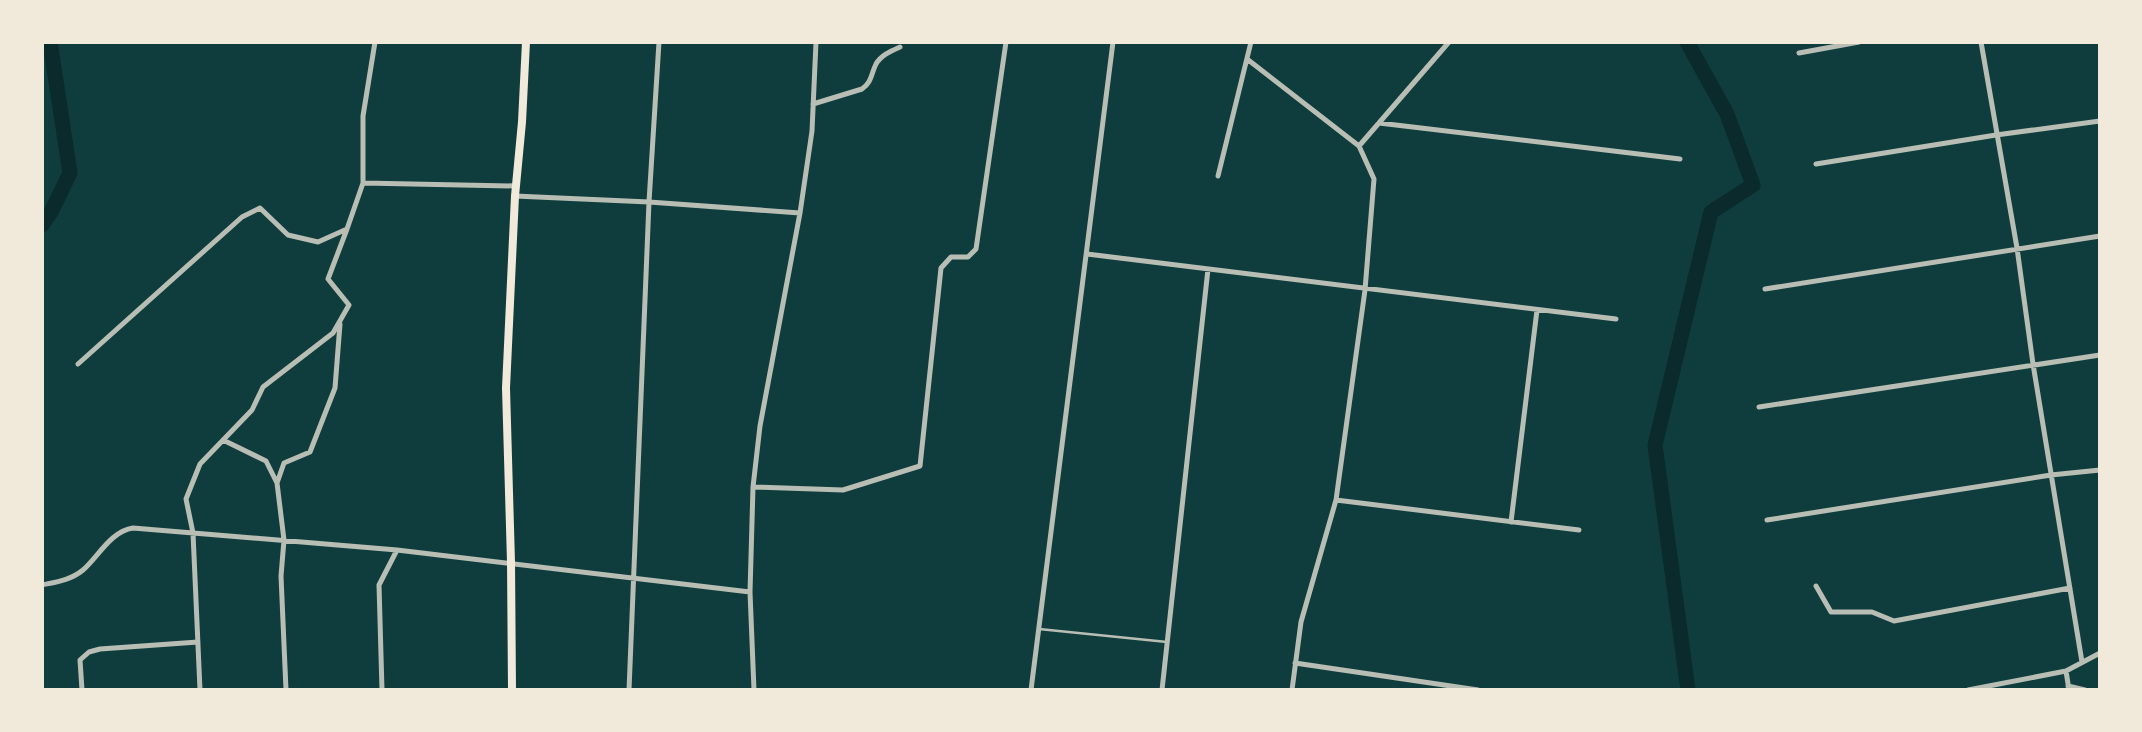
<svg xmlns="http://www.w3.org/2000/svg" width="2142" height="732" font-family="Montserrat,sans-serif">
  <rect width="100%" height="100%" fill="#0f3d3e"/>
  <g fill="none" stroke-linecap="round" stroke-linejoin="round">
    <path stroke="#0a2a2b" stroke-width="15" d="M1687 42 1727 114 1753 185 1711 212 1655 445 1688 690
      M42 225 51 212 70 173 50 42"/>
    <path stroke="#b8beb3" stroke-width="2.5" d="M1039 629 1167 642"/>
    <path stroke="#b8beb3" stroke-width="5" d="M1981 42 2017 248 2033 364 2082 662
      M1799 53 1859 42
      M1247 59 1359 146 1374 179 1365 290 1336 500 1301 622 1292 690
      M813 104 862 89C872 82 871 74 876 64 881 55 891 51 900 47
      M1379 123 1680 159
      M1359 146 1449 42
      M1816 164 1996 135 2100 121
      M1218 176 1251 42
      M363 183 516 186
      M515 196 649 202 800 213
      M1087 254 1616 319
      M1765 289 2100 236
      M78 364 242 217 260 208 288 235 318 242 347 229 363 183V116L375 42
      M1759 407 2100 355
      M223 440 266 461 277 483 284 540 281 576 286 690
      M277 483 284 463 310 452 335 388 340 324
      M753 487 843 490 920 466 941 268 951 257H968L976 249 1006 42
      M1336 500 1579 530
      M1767 520 2051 475 2100 470
      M1511 522 1537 310
      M42 585C56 582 71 580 83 570 98 557 111 531 133 528L397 550 750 592
      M1816 586 1831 612H1872L1894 621 2070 588
      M1295 663 1478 690
      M2066 671 2069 690
      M2068 686 2085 690
      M82 690 80 660 89 652 100 649 198 642
      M200 690 193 533 186 499 200 464 252 410 263 387 333 333 349 305 328 279 347 229
      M382 690 379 585 397 550
      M629 690 649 202 659 42
      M754 690 750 592 753 487 760 426 800 213 812 131 816 42
      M1031 690 1113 42
      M1162 690 1208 269
      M1968 690 2066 671 2100 653"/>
    <path stroke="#f1e9da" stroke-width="8" d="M512 690 511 562 506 388 515 196 522 122 526 42"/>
  </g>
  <rect width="2142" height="732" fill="none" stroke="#f1e9da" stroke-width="88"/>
</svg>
